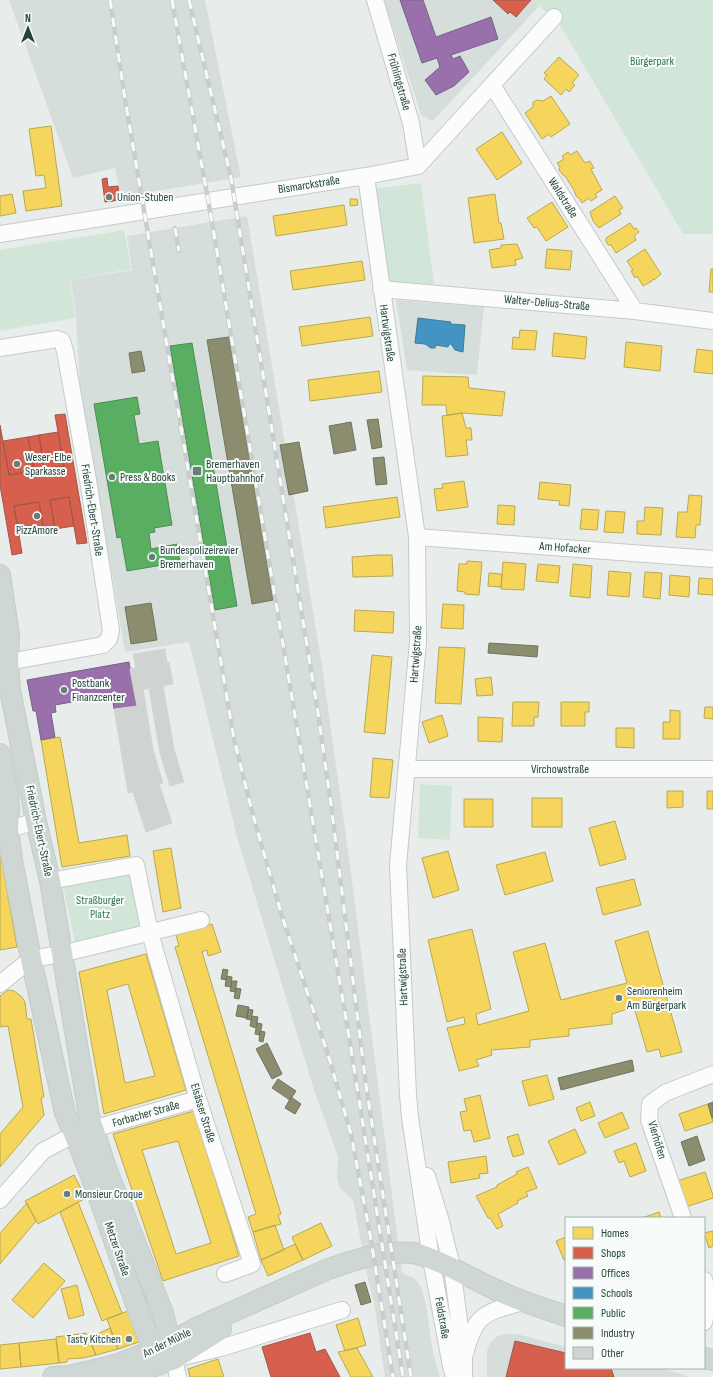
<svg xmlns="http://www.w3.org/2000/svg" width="713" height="1377" font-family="'Sofia Sans Condensed',sans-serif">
  <rect width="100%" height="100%" fill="#e8edeb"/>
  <path fill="#d6dedb" d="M9 0H205L241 177 121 197 115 168 73 178Z
    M384 0H535L539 6 433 121 421 115Z
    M247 216 322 666 350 865 402 1273 414 1278 421 1287 426 1304 433 1353 440 1377H385L374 1302 368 1280 353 1200 339 1187 337 1176 338 1157 315 1093 237 837 189 642 125 652 80 385 76 320 71 280 132 270 127 236Z
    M396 300 484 307 477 375 407 370Z
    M505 1334H517L566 1347V1368H662L690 1377H487V1351L490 1343 496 1337Z"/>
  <path fill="#d1e6d8" d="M535 0H713V234H683L558 22 539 6Z
    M421 183 434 284 389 282 373 189Z
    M124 230 131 269 70 280 75 318 0 331V250Z
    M420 784 452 786 450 840 418 838Z
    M132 873 142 925 75 942 63 886Z"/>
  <path fill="#f6d55c" stroke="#b7a952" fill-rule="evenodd" d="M559 57 579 75 572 83 575 85 569 92 566 89 561 95 544 79 547 75 544 73Z
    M551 96 570 124 551 137 549 134 542 139 525 113 533 107V102L537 100 543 101Z
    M51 126 62 206 26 211 23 191 46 188 44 175 36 176 29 129Z
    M502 132 522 163 497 180 476 149Z
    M577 151 585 163 590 161 594 168 591 169 602 190 595 194 597 197 591 201 589 198 582 203 580 199 576 196 574 190 565 176 563 175 559 170 560 167 557 163 564 159 562 156 568 152 570 155Z
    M12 194 16 213 0 216V196Z
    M495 194 499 223H501L504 239 474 243 468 198Z
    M615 196 623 208 619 210 621 214 599 228 593 221 590 212Z
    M350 199H357L358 205 350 206Z
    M552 202 568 227 546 241 537 227 534 228 527 218Z
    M344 205 347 225 276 236 273 216Z
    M630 223 634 229 636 228 639 232 634 236 636 240 616 253 611 245H608L606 241V238Z
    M517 244 523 258 515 260 516 265 492 268 489 250 501 248V245Z
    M547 249 572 251 570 270 545 268Z
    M645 249 661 274 654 280V279L651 281H652L643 286 637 276 635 278 631 271 633 270 627 261Z
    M362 261 365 280 293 290 290 271Z
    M711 269H713V292H709Z
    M370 317 373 336 302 346 299 327Z
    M520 330 537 331 535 350 512 349 513 337 519 338Z
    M554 333 587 337 585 359 552 356Z
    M626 342 662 346 660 371 624 367Z
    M697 349 713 351V374L694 372Z
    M379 371 382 392 310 401 308 380Z
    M423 376 468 377 469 388 505 392 502 416 462 413 447 415 446 405H422Z
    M462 413 466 428H471L472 440H466L468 455 446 457 442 416Z
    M464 481 468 507 437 511 434 489 443 488 442 484Z
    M540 482 571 485 569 506 559 505 560 501 538 499Z
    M689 495 702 496 700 525H696L695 538 676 537 678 512H687Z
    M397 497 400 517 326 528 323 507Z
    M498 505 515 506 514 525 497 524Z
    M645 507 663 508 661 535 637 534V521H644Z
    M582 509 599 510 597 530 580 529Z
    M606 511 625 512 623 533 604 532Z
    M378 555H392L393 576 353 577 352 557Z
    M467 561 482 562 479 595 465 594V592L457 591 459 564H467Z
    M503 562 526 564 524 590 501 589Z
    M538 564 560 566 558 583 536 581Z
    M573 564 592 566 590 598 570 596Z
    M609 571 631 573 629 597 607 595Z
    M645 572 662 573 660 599 643 597Z
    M489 573 502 574 501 587 488 586Z
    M670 575 690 577 689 597 669 595Z
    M699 578 713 579V595L698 594Z
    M443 604 464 605 463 629 441 628Z
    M355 610 394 612 393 633 354 631Z
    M439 647 465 648 461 704 435 703Z
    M372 655 392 657 385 734 364 732Z
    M491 677 493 695 477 696 475 679Z
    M513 702H539L538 717H534V726H512Z
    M561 702H589V712H585V726H561Z
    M705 707H713V719L704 718Z
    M670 710 680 711V739H663V722H670Z
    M442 715 448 736 429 743 422 722Z
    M478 717 503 718 502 742 478 741Z
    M616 728H634V748L616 747Z
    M60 737 79 843 127 835 130 856 62 867 41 740Z
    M373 758 393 760 389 798 370 797Z
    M667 791H683V807L667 808Z
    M707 791H713V809H707Z
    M532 798H562V827H532Z
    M464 799H493V827H464Z
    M615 821 626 859 600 866 589 828Z
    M171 848 181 908 163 912 153 851Z
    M448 851 459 890 433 898 422 858Z
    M545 852 553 881 505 895 496 865Z
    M0 857H1L17 947 0 950Z
    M634 879 641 905 603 915 596 888Z
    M212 924 221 952 208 956 207 950 202 952 281 1214 278 1215 281 1224 253 1232 248 1217 256 1214 175 947 179 946 176 935Z
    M472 929 491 1009 476 1014 478 1025 529 1011 513 952 545 943 561 1000 627 983 615 941 648 931 682 1052 661 1057 659 1049 647 1052 634 1007 612 1014V1024L569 1029V1036L530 1040V1047L491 1050 492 1055 476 1060 479 1066 459 1071 447 1028 465 1024 464 1017 447 1022 428 940Z
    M146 954 186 1090 104 1114 79 972ZM128 984 155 1076 125 1083 107 990Z
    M8 990 14 991 22 997 25 1002 27 1019H31L44 1097 41 1098 44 1115 0 1167V1134L23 1107 8 1026 0 1027V996Z
    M547 1075 554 1099 529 1106 522 1081Z
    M480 1095 490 1138 474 1142 471 1130 464 1131 460 1112 467 1111 464 1099Z
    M590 1102 595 1116 581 1121 576 1108Z
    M708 1104 713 1122 685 1131 679 1114Z
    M194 1111 239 1256 163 1281 113 1134ZM178 1141 211 1243 176 1254 142 1150Z
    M622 1112 629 1128 605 1138 598 1123Z
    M575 1129 586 1153 559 1165 548 1141Z
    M518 1134 524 1154 513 1157 507 1137Z
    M636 1143 646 1171 630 1177 624 1161 619 1163 614 1151Z
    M486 1156 488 1173 479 1174 480 1178 451 1183 448 1162Z
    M528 1167 537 1188 526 1192 528 1196 517 1201 518 1203 498 1214 503 1226 497 1229 490 1218H488L476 1196 497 1187V1185L517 1174 516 1172Z
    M705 1172 713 1195V1198L686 1207 677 1181Z
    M74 1175 86 1198 38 1224 25 1201Z
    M78 1202 122 1313 102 1321 60 1212Z
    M27 1203 36 1221 0 1264V1233Z
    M659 1212 661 1218H642Z
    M321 1223 332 1246 303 1260 292 1237Z
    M275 1225 284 1250 261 1260 253 1232Z
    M713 1231V1246L709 1248 704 1233Z
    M566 1237V1260H564L556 1241Z
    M295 1244 303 1260 268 1276 261 1260Z
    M44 1263 65 1281 33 1318 12 1300Z
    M77 1285 84 1315 69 1319 61 1289Z
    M128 1311 139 1342 118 1349 107 1319Z
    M358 1318 366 1345 345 1351 336 1325Z
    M110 1328 118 1349 96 1355 89 1338Z
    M86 1333 96 1355 83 1358 67 1359V1362L59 1363 56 1337Z
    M56 1339 59 1363 21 1367 19 1343Z
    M19 1343 21 1367 0 1369V1345Z
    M357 1348 373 1377H351L338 1352Z
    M218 1359 224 1377H190L188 1369Z"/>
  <path fill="#d6604d" stroke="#a15747" d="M493 0H531L516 17 510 12 508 14Z
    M107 178 108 187 118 186 120 200 105 202 102 179Z
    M65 414 87 543 77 544 69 497 50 500 55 529 44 531 39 502 14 506 22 553 12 555 0 485V425L9 475 44 469 64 466 55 415Z
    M58 432 64 466 44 469 39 435Z
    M39 435 44 469 34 471 28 437Z
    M28 437 34 471 9 475 3 441Z
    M69 497 74 526 55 529 50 500Z
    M39 502 44 531 19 535 14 506Z
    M310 1333 316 1352 325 1349 340 1377H271L262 1347Z
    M515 1341 566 1353V1368H611L614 1377H506Z"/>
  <path fill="#9970ab" stroke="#766289" d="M400 0H423L436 37 491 17 498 39 451 55 453 59 460 56 469 72 454 86 436 95 425 80 440 67 437 58 422 63Z
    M129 662 137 706 114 709 112 695 55 705 56 712 51 713 55 737 41 740 36 711H33L27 680Z"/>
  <path fill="#4393c3" stroke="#3a7b9a" d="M418 318 451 322 450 324 465 325 463 352 455 350 451 344H449L448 347 436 345 435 348H431L425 344 415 343Z"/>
  <path fill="#5aae61" stroke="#4a8e55" d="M192 343 237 606 215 610 170 346Z
    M137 397 140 414 134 415 139 444 158 441 172 525 154 528 155 532 149 533 151 549 177 544 180 562 127 571 121 537 117 538 94 404Z"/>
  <path fill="#8c8c6e" stroke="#6d765e" d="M229 337 273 600 252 604 207 340Z
    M141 351 145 371 132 373 129 353Z
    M378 419 382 447 372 449 367 420Z
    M351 422 356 450 334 454 329 426Z
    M299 442 308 491 289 495 280 445Z
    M384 457 387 484 376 485 373 458Z
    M151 603 157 640 131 644 125 607Z
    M489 643 538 646 537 657 488 653Z
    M223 969 228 970 226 980 221 979Z
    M227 976 232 977 231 987 225 986Z
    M232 981H237L235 992 230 991Z
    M236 988 241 989 239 999 234 998Z
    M238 1005 249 1007 247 1018 236 1016Z
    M248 1009 253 1010 251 1020 246 1019Z
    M252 1016 258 1017 256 1028 250 1026Z
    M257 1023 262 1024 260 1035 255 1034Z
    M260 1031 265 1032 263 1042 259 1041Z
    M267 1043 282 1074 272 1079 256 1049Z
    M632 1060 634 1071 561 1090 558 1078Z
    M278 1079 296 1091 290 1100 272 1088Z
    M291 1097 301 1104 295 1114 285 1108Z
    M713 1102V1118H712L708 1104Z
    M697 1136 705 1160 689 1166 681 1142Z
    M365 1282 371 1302 361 1305 355 1285Z"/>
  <path fill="#cfd4d2" stroke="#d1d6d4" d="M165 649 167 663 136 668 133 654Z
    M169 662 173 684 134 691 130 669Z
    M163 686 174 749 184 782 170 786 160 753 149 688Z
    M143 689 153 750 163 783 159 784 172 823 146 832 133 792 128 793 114 709 137 706 134 691Z"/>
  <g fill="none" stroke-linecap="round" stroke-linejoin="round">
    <defs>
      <path id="minor" d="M375 0 411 123 418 166
        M492 85 635 311
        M366 176 417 537 418 642 398 865 408 1095 410 1117 431 1259 451 1366 454 1377
        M0 234 366 176 418 166 554 17
        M381 289 635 311 713 321
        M0 348 57 339 62 341 65 351 89 486 111 630 109 639 103 645 8 662
        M417 537 713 559
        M407 769H713
        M0 832 36 821
        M50 881 136 865 150 933 198 1099 252 1264 225 1274
        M0 984 31 959 61 954 201 920
        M427 1176 440 1218 452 1267 464 1359V1377
        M0 1200 43 1151 75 1134 198 1099
        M683 1218 649 1120 650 1104 665 1093 713 1074
        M704 1280 710 1297 704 1322
        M465 1354C476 1312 485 1313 523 1302
        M178 1377 174 1359 221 1348 342 1310"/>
      <path id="major" d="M0 575 9 635 8 662 10 690 36 821 50 881 89 1116 106 1168 163 1313 174 1359
        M0 754 8 796 9 809 8 829 12 860 31 959 65 1113C95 1179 116 1248 140 1316 146 1332 153 1348 159 1364
        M704 1358 713 1360
        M53 1377 69 1376 116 1365 154 1350 171 1343 196 1328 326 1270C353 1260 384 1250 413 1253 420 1254 427 1257 434 1260 455 1268 474 1280 494 1289 517 1300 542 1308 566 1316
        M118 1377 132 1374 174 1359 221 1329"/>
    </defs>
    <use href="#minor" stroke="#c5cac8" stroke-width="18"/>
    <use href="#major" stroke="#c3ccc9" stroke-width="22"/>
    <use href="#minor" stroke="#fcfcfc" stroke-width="16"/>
    <use href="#major" stroke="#cfd7d5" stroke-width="20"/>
    <defs>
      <path id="rail" d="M110 0 125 99 234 739 253 815 282 916 330 1061 351 1134 370 1234 393 1377
        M172 0 212 222 351 1049 403 1377
        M189 0 231 178 318 713 331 804 366 1085 411 1377
        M175 228 179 251"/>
    </defs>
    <use href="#rail" stroke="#c9cdcc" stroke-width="4.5"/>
    <use href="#rail" stroke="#f7fbf9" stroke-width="3" stroke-dasharray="9" stroke-linecap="butt"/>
  </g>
  <g fill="#697e78" stroke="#f7fbf9" stroke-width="1.5">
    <circle cx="109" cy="197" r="4"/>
    <circle cx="17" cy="464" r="4"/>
    <rect x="192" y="466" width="10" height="10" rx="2"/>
    <circle cx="112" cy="477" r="4"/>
    <circle cx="37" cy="516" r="4"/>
    <circle cx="152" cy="557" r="4"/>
    <circle cx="64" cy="690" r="4"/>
    <circle cx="619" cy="998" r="4"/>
    <circle cx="67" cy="1194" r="4"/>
    <circle cx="129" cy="1339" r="4"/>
  </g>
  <g text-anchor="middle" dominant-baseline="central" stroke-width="4" stroke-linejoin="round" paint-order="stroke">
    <g font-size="12" fill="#2d7a4b" stroke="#f7fbf9">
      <text x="652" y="61">Bürgerpark</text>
      <text x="100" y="900">Straßburger<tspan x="100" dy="14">Platz</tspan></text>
    </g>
    <g font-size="12" fill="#24423a" stroke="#f7fbf9">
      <text transform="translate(399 82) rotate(74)">Frühlingstraße</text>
      <text transform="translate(309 185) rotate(-9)">Bismarckstraße</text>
      <text transform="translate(563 198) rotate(58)">Waldstraße</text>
      <text transform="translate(547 303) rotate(5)">Walter-Delius-Straße</text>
      <text transform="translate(387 333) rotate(82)">Hartwigstraße</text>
      <text transform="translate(92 510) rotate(81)">Friedrich-Ebert-Straße</text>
      <text transform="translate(565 548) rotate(4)">Am Hofacker</text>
      <text transform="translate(416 654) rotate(-86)">Hartwigstraße</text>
      <text x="560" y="769">Virchowstraße</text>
      <text transform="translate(39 831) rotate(78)">Friedrich-Ebert-Straße</text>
      <text transform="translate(403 977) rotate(-92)">Hartwigstraße</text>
      <text transform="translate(203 1113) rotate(73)">Elsässer Straße</text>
      <text transform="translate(146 1114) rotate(-16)">Forbacher Straße</text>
      <text transform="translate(657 1140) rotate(73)">Vierhöfen</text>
      <text transform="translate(117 1249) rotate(71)">Metzer Straße</text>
      <text transform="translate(442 1318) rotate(80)">Feldstraße</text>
      <text transform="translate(167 1343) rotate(-26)">An der Mühle</text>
    </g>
    <g font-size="12" fill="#24423a" stroke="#f7fbf9" text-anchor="start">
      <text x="117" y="197">Union-Stuben</text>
      <text x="25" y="457">Weser-Elbe<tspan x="25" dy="14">Sparkasse</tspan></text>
      <text x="206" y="464">Bremerhaven<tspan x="206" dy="14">Hauptbahnhof</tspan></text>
      <text x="120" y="477">Press &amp; Books</text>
      <text x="37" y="530" text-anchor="middle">PizzAmore</text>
      <text x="160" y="550">Bundespolizeirevier<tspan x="160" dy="14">Bremerhaven</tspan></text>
      <text x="72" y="683">Postbank<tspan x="72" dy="14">Finanzcenter</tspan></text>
      <text x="627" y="991">Seniorenheim<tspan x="627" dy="14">Am Bürgerpark</tspan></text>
      <text x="75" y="1194">Monsieur Croque</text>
      <text x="121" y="1339" text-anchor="end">Tasty Kitchen</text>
    </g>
  </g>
  <rect x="565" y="1217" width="140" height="152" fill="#f7fbf9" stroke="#a3b1ad"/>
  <rect x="573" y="1227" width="20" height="12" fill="#f6d55c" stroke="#a3b1ad"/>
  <text x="601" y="1237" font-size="12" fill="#24423a">Homes</text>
  <rect x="573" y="1247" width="20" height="12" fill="#d6604d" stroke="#a3b1ad"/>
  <text x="601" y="1257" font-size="12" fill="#24423a">Shops</text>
  <rect x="573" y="1267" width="20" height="12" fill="#9970ab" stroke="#a3b1ad"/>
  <text x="601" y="1277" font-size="12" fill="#24423a">Offices</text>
  <rect x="573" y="1287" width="20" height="12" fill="#4393c3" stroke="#a3b1ad"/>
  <text x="601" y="1297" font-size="12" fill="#24423a">Schools</text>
  <rect x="573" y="1307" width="20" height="12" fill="#5aae61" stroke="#a3b1ad"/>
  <text x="601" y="1317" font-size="12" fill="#24423a">Public</text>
  <rect x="573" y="1327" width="20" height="12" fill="#8c8c6e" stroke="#a3b1ad"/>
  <text x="601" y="1337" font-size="12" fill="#24423a">Industry</text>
  <rect x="573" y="1347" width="20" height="12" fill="#cfd4d2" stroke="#a3b1ad"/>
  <text x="601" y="1357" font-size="12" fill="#24423a">Other</text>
  <g transform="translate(28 28)" stroke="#f7fbf9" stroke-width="3" paint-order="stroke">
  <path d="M0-3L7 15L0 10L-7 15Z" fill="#24423a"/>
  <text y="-6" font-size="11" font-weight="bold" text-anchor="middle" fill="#24423a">N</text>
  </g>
</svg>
